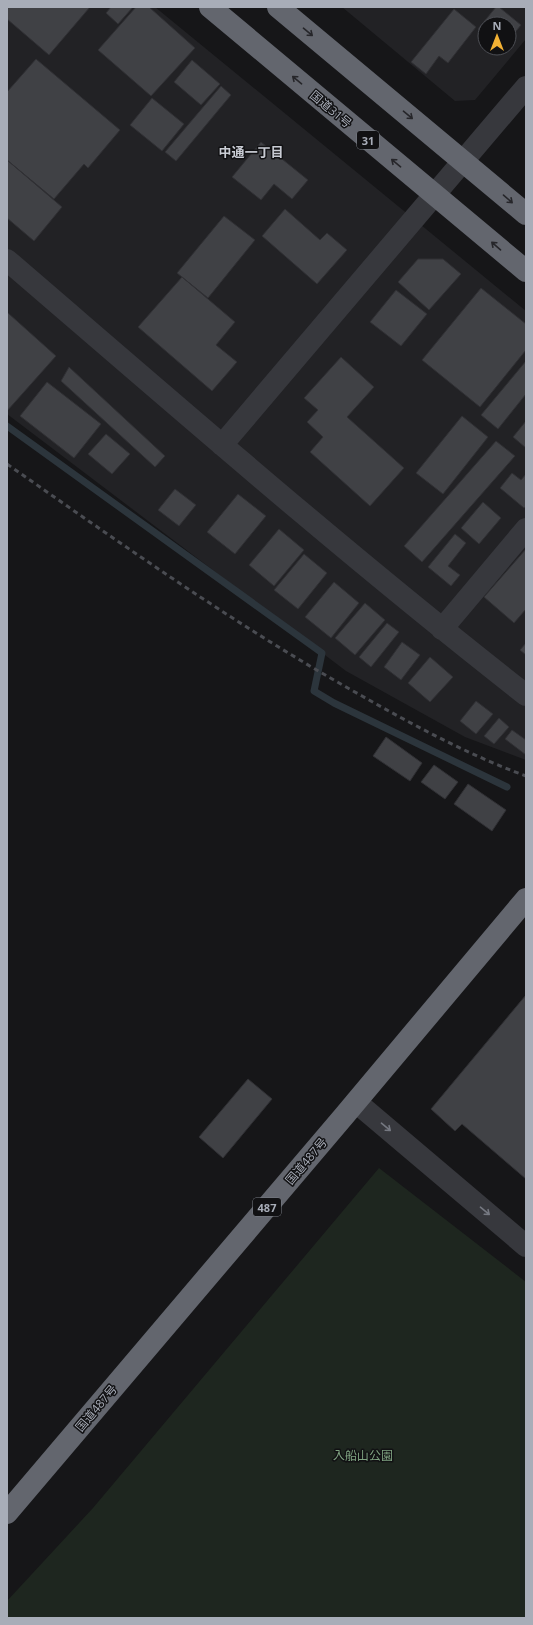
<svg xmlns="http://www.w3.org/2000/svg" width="533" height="1625" font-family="'Open Sans','Noto Sans JP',sans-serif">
  <rect width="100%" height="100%" fill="#161618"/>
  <path fill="#222225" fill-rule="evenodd" d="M7 7H155L526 311V760L465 737 346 671 7 414Z
    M342 7H526V39L475 100 455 101ZM485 24H509V48H485Z"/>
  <path fill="#1e261f" d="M379 1168 526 1282V1618H7V1601L93 1508Z"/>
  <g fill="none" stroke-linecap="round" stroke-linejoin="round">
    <path stroke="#2c353c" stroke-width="7" d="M7 426 322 653 314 691 334 703 507 787"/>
  </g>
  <path fill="#404145" stroke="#303034" d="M7 7H90L49 55 7 19Z
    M111 7H133L118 24 106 13Z
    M136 7H149L195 48 151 96 98 50Z
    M496 7H499L521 25 509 40V24H485V34L478 29Z
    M454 9 476 27 448 63 439 56 426 74 411 62Z
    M36 59 120 130 88 168 84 164 54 199 7 160V92Z
    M192 60 220 84 201 105 174 82Z
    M221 86 231 95 176 161 165 152Z
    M152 98 184 124 162 151 130 125Z
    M261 142 308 180 292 199 274 184 261 200 232 177Z
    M7 160 62 207 34 241 7 218Z
    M285 209 320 240 327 233 347 250 317 284 262 236Z
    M224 216 255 240 208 298 177 273Z
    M418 259H443L461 274 429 310 398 282Z
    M182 277 235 322 216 345 237 362 212 391 138 327Z
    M481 288 526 324V350L480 407 422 360Z
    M396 290 427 314 401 346 370 322Z
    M8 313 56 356 7 411V315Z
    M341 357 374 387 347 417 404 468 370 506 310 452 323 437 307 422 318 410 304 398Z
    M526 361V394L498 429 481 415Z
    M69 367 165 456 155 467 61 381Z
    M47 382 101 424 74 458 20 416Z
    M462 416 488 437 443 494 416 473Z
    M526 421V448L513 437Z
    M106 434 130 454 112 474 88 454Z
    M496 441 515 456 422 562 404 546Z
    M512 473 521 480 526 474V506L524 508 500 488Z
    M175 489 196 505 179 526 158 510Z
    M238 494 266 516 235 554 207 532Z
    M483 502 501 518 479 544 461 528Z
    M279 529 304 550 274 586 249 565Z
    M455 534 466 543 448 566 460 575 451 586 428 567Z
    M526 549V609L514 623 484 597Z
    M304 554 327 573 298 609 274 590Z
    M334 582 359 603 331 638 305 617Z
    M365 603 385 620 355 655 335 638Z
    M387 623 399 632 371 667 359 657Z
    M402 642 420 655 401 680 384 667Z
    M526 643V655L520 650Z
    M430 657 453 677 430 702 408 683Z
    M476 701 493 714 476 734 460 721Z
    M499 718 509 727 494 744 484 736Z
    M512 730 526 740V755L505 739Z
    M386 737 422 763 410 781 373 756Z
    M434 765 458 782 445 799 421 782Z
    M468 784 506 810 492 831 454 804Z
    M526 995V1179L462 1124 455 1131 431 1109Z
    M248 1079 272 1099 223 1158 199 1137Z"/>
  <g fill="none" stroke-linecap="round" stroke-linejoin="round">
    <path stroke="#37383d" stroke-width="22" d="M7 260C178 407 348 556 526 695
      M222 445 526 87
      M442 629 526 529
      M356 1102 526 1246"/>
    <path stroke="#63666e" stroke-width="22" d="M210 7 526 271
      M278 7 526 214
      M7 1513 344 1116 526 899"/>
    <path stroke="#4a4c52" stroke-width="3" stroke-dasharray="5 4" stroke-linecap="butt" d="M7 464C123 545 238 627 362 696 415 726 469 755 526 776"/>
  </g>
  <defs><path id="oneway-shaft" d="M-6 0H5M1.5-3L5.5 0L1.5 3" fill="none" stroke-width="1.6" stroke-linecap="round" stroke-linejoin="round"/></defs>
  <g stroke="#26262a">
    <use href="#oneway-shaft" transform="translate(308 32) rotate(40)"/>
    <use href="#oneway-shaft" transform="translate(297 80) rotate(-140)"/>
    <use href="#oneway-shaft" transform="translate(408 115) rotate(40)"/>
    <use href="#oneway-shaft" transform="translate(396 163) rotate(-140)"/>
    <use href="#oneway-shaft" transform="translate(508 199) rotate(41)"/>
    <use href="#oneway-shaft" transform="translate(496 246) rotate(-139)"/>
  </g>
  <g stroke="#757881">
    <use href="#oneway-shaft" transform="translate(386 1127) rotate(40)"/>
    <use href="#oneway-shaft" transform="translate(485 1211) rotate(40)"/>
  </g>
  <g text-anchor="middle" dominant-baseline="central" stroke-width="3" stroke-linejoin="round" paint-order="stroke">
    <g fill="#111113" stroke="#7b7e86" stroke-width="1">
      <rect x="357" y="131" width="22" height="18" rx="3"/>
      <rect x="253" y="1198" width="28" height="18" rx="3"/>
    </g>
    <g font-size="11" font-weight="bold" fill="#a8adb8">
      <text x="368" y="140">31</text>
      <text x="267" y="1207">487</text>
    </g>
    <g font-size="12" fill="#a8adb8" stroke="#111113">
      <text transform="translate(331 109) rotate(40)">国道31号</text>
      <text transform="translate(306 1161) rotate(-50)">国道487号</text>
      <text transform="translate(96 1408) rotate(-50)">国道487号</text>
    </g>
    <g font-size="12" fill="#7fa381" stroke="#111113">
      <text x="363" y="1455">入船山公園</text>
    </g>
    <g font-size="13" font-weight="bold" fill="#c9ccd4" stroke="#111113">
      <text x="251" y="152">中通一丁目</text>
    </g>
  </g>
  <rect width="533" height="1625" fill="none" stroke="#a8adb8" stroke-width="16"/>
  <g transform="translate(497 36)"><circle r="19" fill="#111113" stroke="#4d4f55"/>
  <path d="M0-3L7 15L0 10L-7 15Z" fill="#f2b134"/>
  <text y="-6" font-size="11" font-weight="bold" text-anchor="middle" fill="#a8adb8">N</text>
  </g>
</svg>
